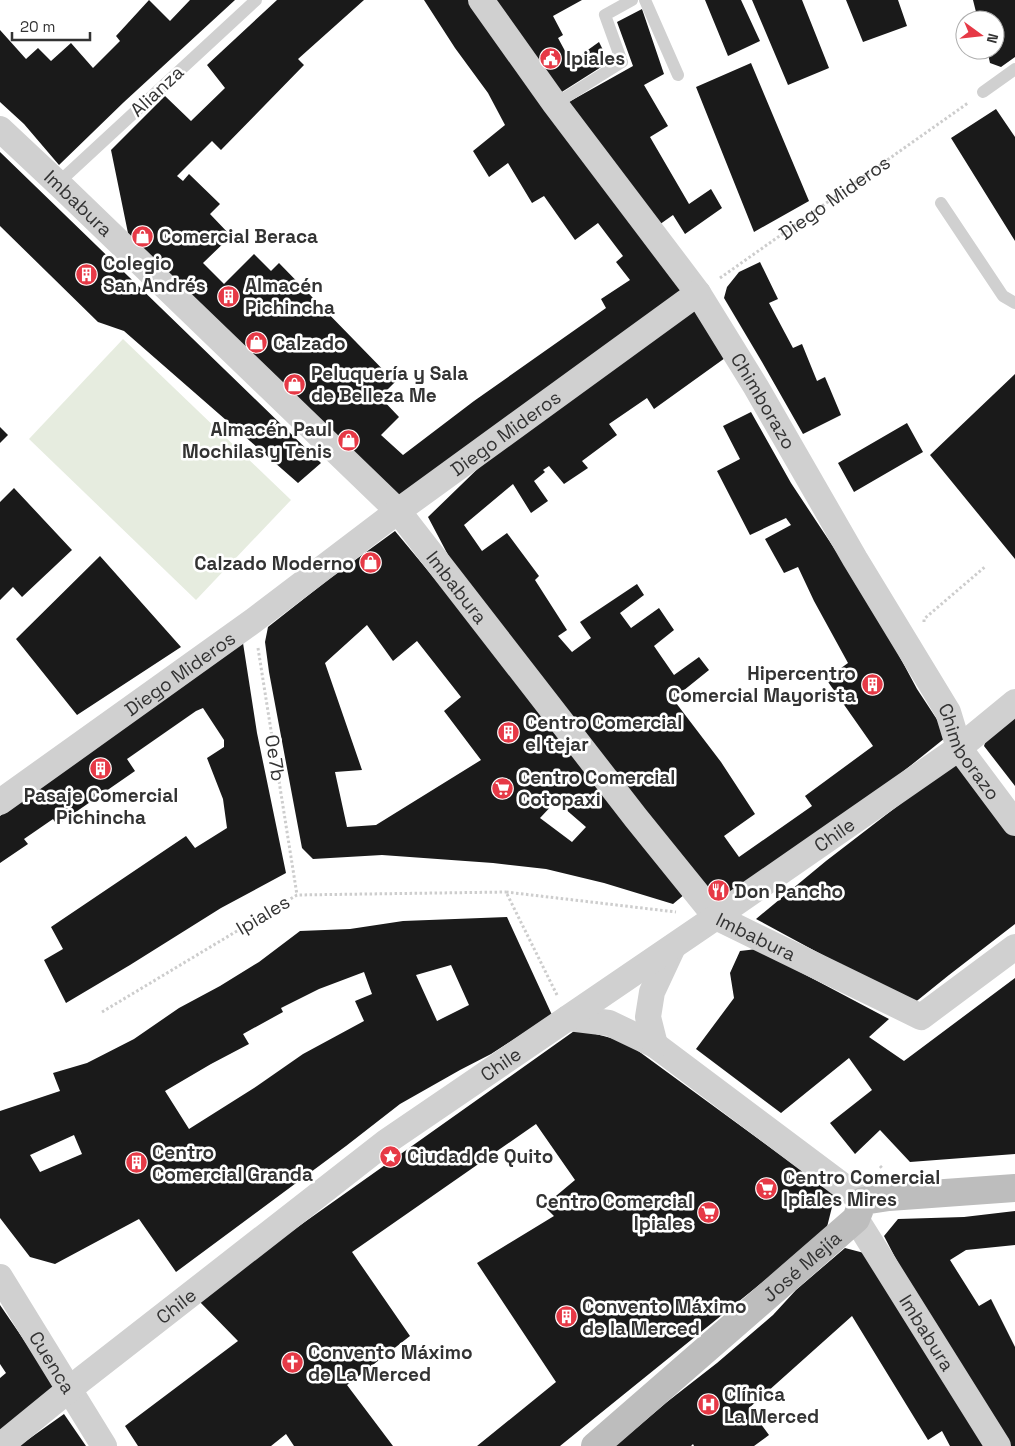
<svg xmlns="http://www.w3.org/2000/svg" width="1015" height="1446" font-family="'Space Grotesk',sans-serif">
  <rect width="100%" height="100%" fill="#fff"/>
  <path fill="#e6ecdf" d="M123 339 291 500 196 600 29 439Z"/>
  <path fill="#1a1a1a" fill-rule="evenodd" d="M149 0 170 21 190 0H235L124 102 59 165 24 124 0 102V30L26 59 38 48 51 61 71 43 93 68 120 41 116 36Z
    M277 0H364L298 59 304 65 221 150 212 141 177 176 183 181 189 174 220 204 210 214 231 236 203 263 224 284 254 254 271 271 279 263 395 382 380 397 399 417 381 435 403 455 474 401 606 308 601 299 630 280 616 262 623 256 598 223 575 240 544 196 532 203 508 163 489 177 473 151 505 125 488 93 455 48 424 0H471L684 294 401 503 129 238 111 150 165 96 191 121 225 88 207 65Z
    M491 0H582L553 16 563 35 558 38 571 62 599 42 609 62 557 95Z
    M705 0H741L760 41 728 56Z
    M752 0H802L829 68 788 85Z
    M846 0H898L907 26 863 42Z
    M973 0H1015V57L1001 67 990 63 987 50H995V20H978Z
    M642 9 664 74 644 85 668 126 650 137 689 204 711 189 722 208 685 234 673 215 656 227 567 103 633 66 617 22Z
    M751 63 809 201 754 232 696 87Z
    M996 109 1015 137V241L951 138Z
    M0 152 321 463 298 483 124 331 98 322 0 226Z
    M760 262 778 299 769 303 793 348 802 344 817 381 825 377 841 415 803 434 762 362 724 298 727 287 739 272Z
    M695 310 725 358 654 409 647 398 609 424 617 435 582 461 588 468 564 484 549 466 543 470 545 472 534 481 548 501 531 513 513 484 464 525 482 551 507 533 539 576 535 580 567 630 558 636 572 652 591 638 580 622 637 584 644 595 620 613 631 628 659 608 674 630 654 646 674 675 699 657 709 670 673 699 721 762 755 814 724 836 739 857 812 806 805 796 873 746 826 679 848 663 814 601 798 567 784 573 765 539 791 525 786 518 750 535 717 471 740 459 723 426 751 412 791 483 873 607 917 689 938 721 945 738 895 778 717 903 456 570 428 517 493 454Z
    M1015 374V559L930 455Z
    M907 423 923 452 854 492 838 463Z
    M0 427 8 435 0 443Z
    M14 488 72 550 22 597 13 587 0 600V502Z
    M395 531 444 590 685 894 673 904 604 883 546 869 493 863 382 855 313 859 302 848 269 672 265 642 268 627 329 579ZM367 625 393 661 417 641 461 697 444 711 481 760 376 825 347 827 335 772 362 770 325 663ZM556 801 586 827 572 842 540 818Z
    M100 556 181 647 77 715 16 639Z
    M243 643 257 733 286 873 221 908 130 965 66 1003 44 960 63 949 51 927 186 836 195 848 227 828 223 799 207 758 224 747V740L203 708 196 711 127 759 135 771 57 825 53 819 24 839 28 844 0 863V816Z
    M1015 713V786L984 746 987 737Z
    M960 758 1015 828V924L949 975 913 1004 756 919 826 861Z
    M507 917 552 1015 491 1054 460 1070 400 1104 346 1146 176 1272 139 1219 55 1264 30 1257 0 1218V1111L60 1091 53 1073 87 1063 134 1039 179 1008 220 986 259 962 300 931 350 929 403 921ZM451 965 469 1005 437 1021 416 975ZM364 972 372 994 355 1001 364 1021 303 1054 257 1086 189 1129 165 1091 211 1064 249 1044 243 1034 283 1012 281 1008 319 989ZM74 1135 82 1154 40 1172 30 1155Z
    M757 949 889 1019 869 1037 904 1061 1015 978V1154L910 1162 880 1130 855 1154 830 1123 872 1090 849 1058 781 1113 696 1049 734 998 730 973 740 951Z
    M577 1029 626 1042 835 1195 826 1231 560 1446H477L556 1382 477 1263 554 1216 544 1206 575 1180 536 1124 352 1252 410 1336 347 1385 393 1446H294L286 1434 271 1446H138L125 1426 238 1341 199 1301 261 1253Z
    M1015 1211V1245L966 1250 950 1260 979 1306 991 1299 1015 1347V1446H1010L910 1286 884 1236 898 1219 964 1217Z
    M845 1248 864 1253 989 1446H950L942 1431 928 1440 852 1316 749 1408 769 1435 754 1446H694L693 1444 691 1446H615L667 1402 717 1363 773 1315 796 1290Z
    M0 1305 56 1387 0 1431V1378L6 1373 0 1364Z
    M64 1414 86 1446H19Z"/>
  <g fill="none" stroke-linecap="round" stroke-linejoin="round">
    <g stroke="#cdcdcd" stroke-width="3" stroke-dasharray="2.5 2.5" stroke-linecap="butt">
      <path id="s1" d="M720 278 968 103"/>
      <path d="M924 622V619L986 566"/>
      <path d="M258 648 297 895"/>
      <path d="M557 995 506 892 676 912"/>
      <path d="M102 1012 297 895 506 892"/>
      <path d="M880 1166 882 1168"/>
    </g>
    <path stroke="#d0d0d0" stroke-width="12" d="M645 0 678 75
      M983 92 1015 69
      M555 104 622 62 605 15 632 0
      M58 183 256 0
      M941 203 1003 296 1015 303"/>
    <g stroke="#d0d0d0" stroke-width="26">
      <path id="s2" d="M481 0 555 104 698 293 756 387 855 559 948 712 959 748 1015 823"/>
      <path id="s3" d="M0 129 64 189 398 511 636 818 716 917 921 1017 1015 947"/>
      <path id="s4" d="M0 802 253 621 398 511 698 293"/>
      <path d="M568 1018 609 1023 655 1045 863 1201"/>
      <path d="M655 1045 648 1017 652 992 673 947"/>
      <path id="s5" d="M856 1219 998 1446"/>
      <path id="s6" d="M0 1277 104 1446"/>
      <path id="s7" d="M0 1446 82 1379 386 1142 716 917 727 909 959 748 1015 702"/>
    </g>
    <path stroke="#bdbdbd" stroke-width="28" id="s8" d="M595 1446 856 1219 863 1201 889 1197 1015 1188"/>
  </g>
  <defs>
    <symbol id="civic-disc" viewBox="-11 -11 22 22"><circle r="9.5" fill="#e63946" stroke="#fff"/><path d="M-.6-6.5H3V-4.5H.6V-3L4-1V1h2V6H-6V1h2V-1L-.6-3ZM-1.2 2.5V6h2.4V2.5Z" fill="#fff"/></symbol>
    <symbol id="shop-disc" viewBox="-11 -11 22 22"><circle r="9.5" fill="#e63946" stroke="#fff"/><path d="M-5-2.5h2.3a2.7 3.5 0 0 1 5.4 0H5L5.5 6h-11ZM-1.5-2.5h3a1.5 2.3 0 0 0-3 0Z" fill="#fff"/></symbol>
    <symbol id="building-disc" viewBox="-11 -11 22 22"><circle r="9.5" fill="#e63946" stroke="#fff"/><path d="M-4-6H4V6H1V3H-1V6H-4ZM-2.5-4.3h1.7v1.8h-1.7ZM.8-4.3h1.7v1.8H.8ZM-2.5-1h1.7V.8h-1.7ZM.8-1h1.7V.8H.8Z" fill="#fff"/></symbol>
    <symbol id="supermarket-disc" viewBox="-11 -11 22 22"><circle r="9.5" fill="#e63946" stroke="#fff"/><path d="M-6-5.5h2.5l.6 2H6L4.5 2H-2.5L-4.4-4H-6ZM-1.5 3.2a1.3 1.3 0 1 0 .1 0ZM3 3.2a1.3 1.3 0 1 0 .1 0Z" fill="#fff"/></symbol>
    <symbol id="restaurant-disc" viewBox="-11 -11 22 22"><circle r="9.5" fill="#e63946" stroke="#fff"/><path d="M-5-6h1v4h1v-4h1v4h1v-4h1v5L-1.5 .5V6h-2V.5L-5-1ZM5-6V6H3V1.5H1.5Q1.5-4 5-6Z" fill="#fff"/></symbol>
    <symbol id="sight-disc" viewBox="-11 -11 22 22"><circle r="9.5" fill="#e63946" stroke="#fff"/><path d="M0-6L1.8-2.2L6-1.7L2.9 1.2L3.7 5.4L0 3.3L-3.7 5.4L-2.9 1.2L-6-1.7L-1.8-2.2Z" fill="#fff"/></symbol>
    <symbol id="church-disc" viewBox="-11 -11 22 22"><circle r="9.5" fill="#e63946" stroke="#fff"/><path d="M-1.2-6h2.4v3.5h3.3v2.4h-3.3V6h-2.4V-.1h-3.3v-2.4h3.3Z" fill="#fff"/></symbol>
    <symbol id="hospital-disc" viewBox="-11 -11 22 22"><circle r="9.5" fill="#e63946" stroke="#fff"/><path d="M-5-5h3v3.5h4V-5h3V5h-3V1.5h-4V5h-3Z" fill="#fff"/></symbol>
  </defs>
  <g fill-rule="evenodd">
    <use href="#civic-disc" x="538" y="46" width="25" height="25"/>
    <use href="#shop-disc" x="130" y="224" width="25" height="25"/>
    <use href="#building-disc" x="74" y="262" width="25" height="25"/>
    <use href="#building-disc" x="216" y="284" width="25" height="25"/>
    <use href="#shop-disc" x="244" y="330" width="25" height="25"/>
    <use href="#shop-disc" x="282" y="372" width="25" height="25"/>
    <use href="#shop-disc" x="336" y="428" width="25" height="25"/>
    <use href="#shop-disc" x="358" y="550" width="25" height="25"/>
    <use href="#building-disc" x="860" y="672" width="25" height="25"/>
    <use href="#building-disc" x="496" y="720" width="25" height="25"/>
    <use href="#building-disc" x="88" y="756" width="25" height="25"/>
    <use href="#supermarket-disc" x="490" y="776" width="25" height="25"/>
    <use href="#restaurant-disc" x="706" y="878" width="25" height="25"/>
    <use href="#sight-disc" x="378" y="1144" width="25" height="25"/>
    <use href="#building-disc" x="124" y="1150" width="25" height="25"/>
    <use href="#supermarket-disc" x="754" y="1176" width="25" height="25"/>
    <use href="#supermarket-disc" x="696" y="1200" width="25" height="25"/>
    <use href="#building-disc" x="554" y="1304" width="25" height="25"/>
    <use href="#church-disc" x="280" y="1350" width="25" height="25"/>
    <use href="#hospital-disc" x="696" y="1392" width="25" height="25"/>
  </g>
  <g text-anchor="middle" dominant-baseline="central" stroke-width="5" stroke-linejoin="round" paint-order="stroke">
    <g font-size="19" font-weight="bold" fill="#333" stroke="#fff" text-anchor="start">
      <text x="566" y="58">Ipiales</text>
      <text x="159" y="236">Comercial Beraca</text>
      <text x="103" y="263">Colegio<tspan x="103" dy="22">San Andrés</tspan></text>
      <text x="245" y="285">Almacén<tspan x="245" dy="22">Pichincha</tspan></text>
      <text x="273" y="343">Calzado</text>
      <text x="311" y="373">Peluquería y Sala<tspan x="311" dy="22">de Belleza Me</tspan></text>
      <text x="332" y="429" text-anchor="end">Almacén Paul<tspan x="332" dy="22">Mochilas y Tenis</tspan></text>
      <text x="354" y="563" text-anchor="end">Calzado Moderno</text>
      <text x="856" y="673" text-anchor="end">Hipercentro<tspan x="856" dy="22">Comercial Mayorista</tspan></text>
      <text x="525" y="722">Centro Comercial<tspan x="525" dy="22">el tejar</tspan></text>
      <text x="518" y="777">Centro Comercial<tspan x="518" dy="22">Cotopaxi</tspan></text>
      <text x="101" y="795" text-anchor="middle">Pasaje Comercial<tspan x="101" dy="22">Pichincha</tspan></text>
      <text x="734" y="891">Don Pancho</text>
      <text x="152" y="1152">Centro<tspan x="152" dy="22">Comercial Granda</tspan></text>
      <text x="407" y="1156">Ciudad de Quito</text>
      <text x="783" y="1177">Centro Comercial<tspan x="783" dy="22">Ipiales Mires</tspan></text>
      <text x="693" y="1201" text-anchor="end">Centro Comercial<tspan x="693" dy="22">Ipiales</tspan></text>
      <text x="582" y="1306">Convento Máximo<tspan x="582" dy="22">de la Merced</tspan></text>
      <text x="308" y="1352">Convento Máximo<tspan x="308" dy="22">de La Merced</tspan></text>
      <text x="724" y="1394">Clínica<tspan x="724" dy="22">La Merced</tspan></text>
    </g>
    <g font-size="19" fill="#333" stroke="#fff">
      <text transform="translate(157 91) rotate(-43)">Alianza</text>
      <text stroke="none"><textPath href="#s1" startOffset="140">Diego Mideros</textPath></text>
      <text stroke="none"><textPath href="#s3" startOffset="108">Imbabura</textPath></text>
      <text stroke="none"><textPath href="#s2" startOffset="491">Chimborazo</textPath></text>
      <text stroke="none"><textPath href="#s4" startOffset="626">Diego Mideros</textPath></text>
      <text stroke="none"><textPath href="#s3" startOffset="648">Imbabura</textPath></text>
      <text stroke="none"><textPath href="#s4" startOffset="221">Diego Mideros</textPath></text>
      <text stroke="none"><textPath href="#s2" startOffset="898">Chimborazo</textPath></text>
      <text transform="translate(275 758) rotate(81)">Oe7b</text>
      <text stroke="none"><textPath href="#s7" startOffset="1035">Chile</textPath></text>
      <text transform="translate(263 915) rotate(-31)">Ipiales</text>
      <text stroke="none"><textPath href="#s3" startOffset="1112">Imbabura</textPath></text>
      <text stroke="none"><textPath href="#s7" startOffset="630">Chile</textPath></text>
      <text stroke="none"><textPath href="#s8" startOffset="274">José Mejía</textPath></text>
      <text stroke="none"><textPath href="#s7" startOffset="225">Chile</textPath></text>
      <text stroke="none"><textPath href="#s5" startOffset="134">Imbabura</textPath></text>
      <text stroke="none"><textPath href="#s6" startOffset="100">Cuenca</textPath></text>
    </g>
  </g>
  <g transform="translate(980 35) rotate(105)"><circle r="24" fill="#ffffff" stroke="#adadad"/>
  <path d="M0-4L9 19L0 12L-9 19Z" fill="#e63946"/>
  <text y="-8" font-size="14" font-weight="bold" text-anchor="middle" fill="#333333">N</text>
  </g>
  <path d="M12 32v8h78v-8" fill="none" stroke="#333333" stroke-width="2.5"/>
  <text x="20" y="32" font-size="15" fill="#333333" stroke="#ffffff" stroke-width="4" paint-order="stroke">20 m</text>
</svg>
